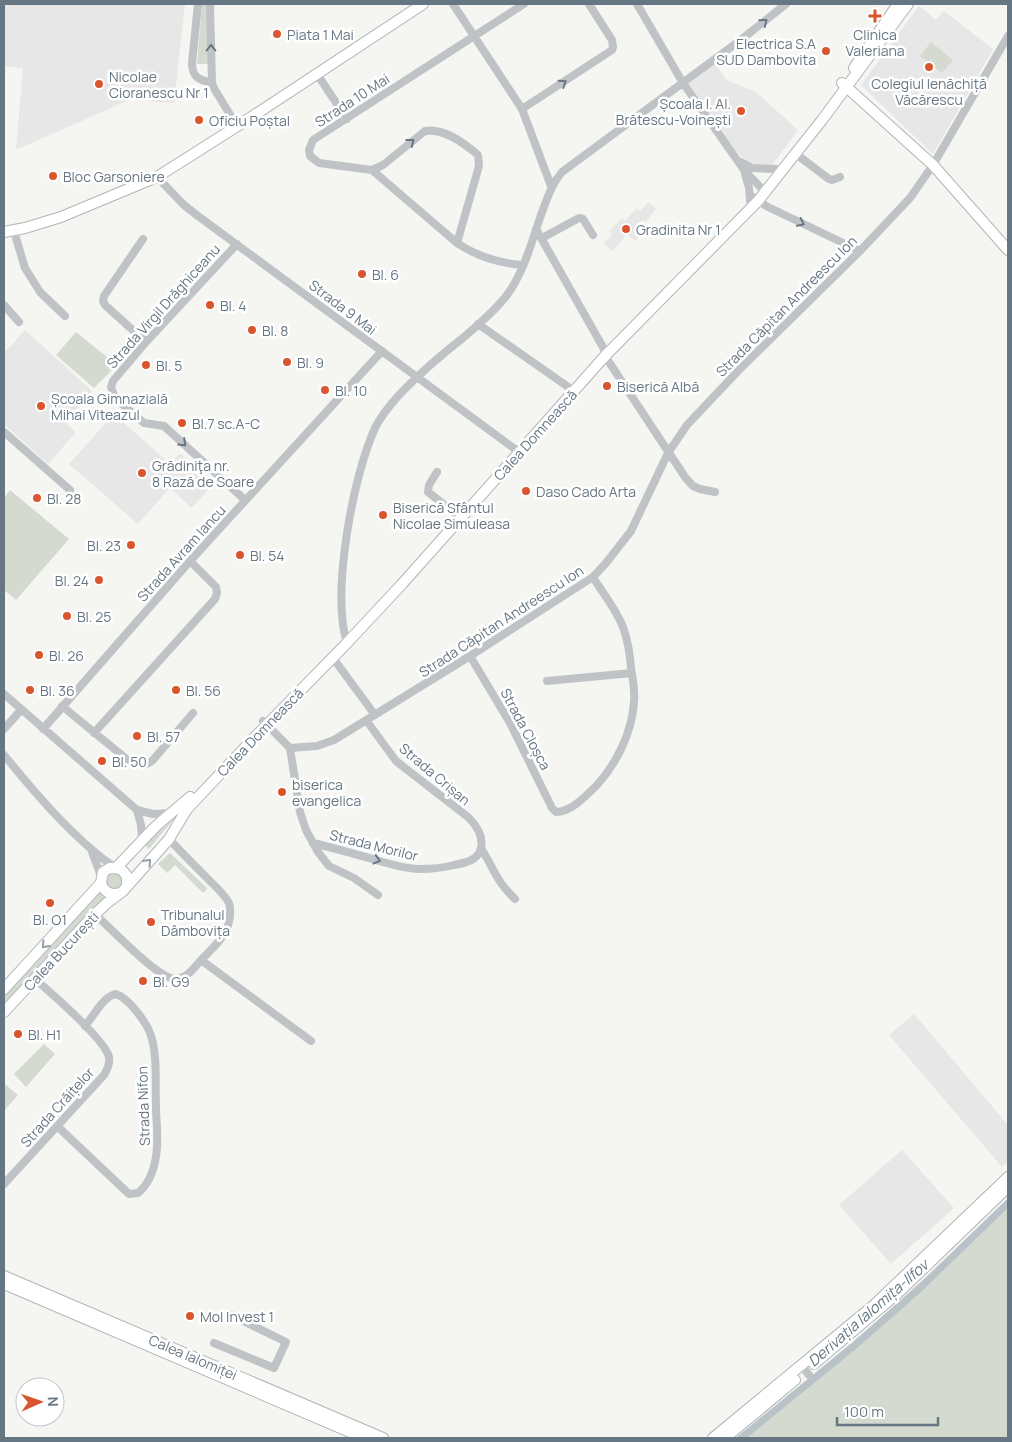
<svg xmlns="http://www.w3.org/2000/svg" width="1012" height="1442" font-family="Manrope,sans-serif">
  <rect width="100%" height="100%" fill="#f5f5f2"/>
  <path fill="#e6e7e6" d="M4 4H185L174 103 129 100 16 150 23 68 4 66Z
    M919 6 936 20 944 11 993 49 933 154 861 85Z
    M715 64 727 80 756 92 798 130 773 164 757 167 742 157 729 144 687 85Z
    M648 202 656 209 645 222 642 220 637 226 643 232 635 241 626 233 623 236 624 238 612 251 604 243 612 234 609 231 622 218 625 221 637 208 640 211Z
    M25 330 92 391 65 422 76 432 48 464 4 424V349L6 351Z
    M114 414 170 464 180 453 214 483 192 508 170 488 138 524 69 464Z
    M914 1014 1008 1125V1161L1002 1167 889 1035Z
    M902 1150 954 1208 891 1264 839 1205Z"/>
  <path fill="#d5dad1" d="M202 4H207L208 64H197Z
    M931 42 953 60 942 73 920 56Z
    M76 332 117 365 94 388 56 355Z
    M10 490 69 539 16 600 4 590V498Z
    M178 814 149 849 145 845Z
    M170 853 207 888 205 892H202L175 865 167 873 158 864Z
    M105 881a9 9 0 1 1 18 0a9 9 0 1 1-18 0Z
    M101 890 108 896 4 1006V994Z
    M44 1044 55 1054 26 1087 14 1074Z
    M6 1085 18 1095 4 1111V1088Z
    M1008 1199V1438H737L869 1328 947 1258Z"/>
  <g fill="none" stroke-linecap="round" stroke-linejoin="round">
    <path stroke="#b8c2c7" stroke-width="7" d="M741 1438 854 1346 919 1289 1008 1203"/>
    <defs>
      <path id="major" d="M854 68 898 4
        M842 83 933 165 1008 250
        M4 232 25 228 61 217 157 177 250 118 423 4
        M117 867 156 826 190 797
        M120 893C111 896 104 892 101 883L103 872 110 868 121 869 127 876V885
        M4 989 101 883
        M4 1012 95 914 107 903 123 891 169 839 187 809 252 740 347 643 402 584 605 356 758 201 822 120 908 4
        M4 1276 383 1438
        M4 1284 364 1438
        M814 1364 898 1293 1008 1187
        M713 1438 873 1306 1008 1177
        M725 1438 795 1380"/>
    </defs>
    <use href="#major" stroke="#b0b5b9" stroke-width="12"/>
    <path stroke="#bfc3c6" stroke-width="8" d="M198 4 192 63C192 77 199 80 212 83
      M210 4 212 83 215 90 237 126
      M453 4 522 109 551 186
      M637 4 683 83 744 170 765 192
      M317 74 347 119
      M522 109 612 50 613 47 612 40 589 4
      M796 154 829 179 832 180 840 177
      M741 162 752 168 776 169
      M372 170 383 165 425 131C444 128 464 143 478 155L479 166 457 243
      M745 174 749 188 750 201
      M157 177 184 205 198 216 519 452
      M753 197 768 207 860 251
      M536 229 604 349 605 356 685 477 693 486 700 489 715 492
      M14 231 25 268 40 292 65 316
      M542 238 579 218 583 219 593 235
      M143 239 104 296 103 301 105 305 146 342
      M237 244 146 342 113 381 111 387 115 398 144 423 164 426 245 500
      M522 265C498 263 478 257 457 243L372 170 319 163 310 156 309 150 313 140 524 4
      M4 305 19 322
      M478 324 574 391
      M4 432 70 490
      M437 472 429 485 428 492 456 514
      M347 643C331 593 353 476 375 428 381 416 390 405 399 395 419 374 441 355 464 337 479 324 495 311 507 295 524 272 532 241 541 215 547 199 551 185 562 172L742 39 786 4
      M470 656 510 723 552 808 556 812C571 812 587 795 597 785 617 763 632 732 634 702 635 691 633 679 631 668 630 655 628 642 624 630 618 611 603 594 593 577
      M333 658 375 715
      M547 681 632 673
      M4 694 137 810 153 814 171 813
      M62 706 129 761C137 765 146 767 153 760L193 713
      M263 721 290 748 300 812 306 830 318 852 329 866 354 878 378 895
      M4 729 21 710
      M43 729 190 561 382 351
      M94 733 215 599 217 593 216 587 190 561
      M290 748 317 746 334 740 470 656 593 577 606 563 631 531 668 453 687 425 739 370 860 251 910 198 933 165 1008 36
      M4 755C35 793 73 838 114 867
      M137 810 141 825 142 840
      M313 843C334 848 355 854 376 860 390 864 405 869 420 869 432 869 443 868 454 865 464 863 476 861 480 851 485 838 477 826 468 817L396 761 366 720
      M481 848C494 869 496 881 515 899
      M92 852 101 876
      M95 914C111 929 153 973 171 978 185 982 194 968 202 959 211 950 224 938 228 926 230 919 231 910 229 903 225 895 216 887 209 880 195 866 182 853 169 839
      M201 960 311 1041
      M57 1126 129 1194 138 1193C149 1184 154 1170 156 1156 159 1139 156 1123 156 1106 155 1085 158 1053 150 1033 146 1022 127 996 115 994 102 998 94 1016 85 1026
      M4 1184 104 1075C107 1070 110 1064 109 1057 105 1040 50 992 35 979
      M214 1343 274 1368 286 1342 229 1314
      M806 1371 809 1375"/>
    <use href="#major" stroke="#fff" stroke-width="10"/>
  </g>
  <defs><path id="oneway-chevron" d="M-2-3.5L2.5 0L-2 3.5" fill="none" stroke-width="1.6" stroke-linecap="round" stroke-linejoin="round" transform="scale(1.25)"/></defs>
  <g stroke="#667682">
    <use href="#oneway-chevron" transform="translate(764 22) rotate(-39)"/>
    <use href="#oneway-chevron" transform="translate(211 48) rotate(-90)"/>
    <use href="#oneway-chevron" transform="translate(563 83) rotate(-33)"/>
    <use href="#oneway-chevron" transform="translate(411 142) rotate(-38)"/>
    <use href="#oneway-chevron" transform="translate(801 223) rotate(26)"/>
    <use href="#oneway-chevron" transform="translate(183 443) rotate(43)"/>
    <use href="#oneway-chevron" transform="translate(377 860) rotate(15)"/>
  </g>
  <g stroke="#949fa8">
    <use href="#oneway-chevron" transform="translate(148 862) rotate(-48)"/>
    <use href="#oneway-chevron" transform="translate(45 945) rotate(132)"/>
  </g>
  <g fill="#d9552e" stroke="#fff" stroke-width="2">
    <path d="M872.5 8.5h5v5h5v5h-5v5h-5v-5h-5v-5h5z"/>
    <circle cx="277" cy="34" r="5"/>
    <circle cx="826" cy="51" r="5"/>
    <circle cx="929" cy="67" r="5"/>
    <circle cx="99" cy="84" r="5"/>
    <circle cx="741" cy="111" r="5"/>
    <circle cx="199" cy="120" r="5"/>
    <circle cx="53" cy="176" r="5"/>
    <circle cx="626" cy="229" r="5"/>
    <circle cx="362" cy="274" r="5"/>
    <circle cx="210" cy="305" r="5"/>
    <circle cx="252" cy="330" r="5"/>
    <circle cx="287" cy="362" r="5"/>
    <circle cx="146" cy="365" r="5"/>
    <circle cx="607" cy="386" r="5"/>
    <circle cx="325" cy="390" r="5"/>
    <circle cx="41" cy="406" r="5"/>
    <circle cx="182" cy="423" r="5"/>
    <circle cx="142" cy="473" r="5"/>
    <circle cx="526" cy="491" r="5"/>
    <circle cx="37" cy="498" r="5"/>
    <circle cx="383" cy="515" r="5"/>
    <circle cx="131" cy="545" r="5"/>
    <circle cx="240" cy="555" r="5"/>
    <circle cx="99" cy="580" r="5"/>
    <circle cx="67" cy="616" r="5"/>
    <circle cx="39" cy="655" r="5"/>
    <circle cx="30" cy="690" r="5"/>
    <circle cx="176" cy="690" r="5"/>
    <circle cx="137" cy="736" r="5"/>
    <circle cx="102" cy="761" r="5"/>
    <circle cx="282" cy="792" r="5"/>
    <circle cx="50" cy="903" r="5"/>
    <circle cx="151" cy="922" r="5"/>
    <circle cx="143" cy="981" r="5"/>
    <circle cx="18" cy="1034" r="5"/>
    <circle cx="190" cy="1316" r="5"/>
  </g>
  <g text-anchor="middle" dominant-baseline="central" stroke-width="5" stroke-linejoin="round" paint-order="stroke">
    <g font-size="14" fill="#667682" stroke="#fff" text-anchor="start">
      <text x="287" y="34">Piata 1 Mai</text>
      <text x="875" y="34" text-anchor="middle">Clinica<tspan x="875" dy="16">Valeriana</tspan></text>
      <text x="816" y="43" text-anchor="end">Electrica S.A<tspan x="816" dy="16">SUD Dambovita</tspan></text>
      <text x="109" y="76">Nicolae<tspan x="109" dy="16">Cioranescu Nr 1</tspan></text>
      <text x="929" y="83" text-anchor="middle">Colegiul Ienăchiță<tspan x="929" dy="16">Văcărescu</tspan></text>
      <text x="731" y="103" text-anchor="end">Școala I. Al.<tspan x="731" dy="16">Brătescu-Voinești</tspan></text>
      <text x="209" y="120">Oficiu Poștal</text>
      <text x="63" y="176">Bloc Garsoniere</text>
      <text x="636" y="229">Gradinita Nr 1</text>
      <text x="372" y="274">Bl. 6</text>
      <text x="220" y="305">Bl. 4</text>
      <text x="262" y="330">Bl. 8</text>
      <text x="297" y="362">Bl. 9</text>
      <text x="156" y="365">Bl. 5</text>
      <text x="617" y="386">Biserică Albă</text>
      <text x="335" y="390">Bl. 10</text>
      <text x="51" y="398">Școala Gimnazială<tspan x="51" dy="16">Mihai Viteazul</tspan></text>
      <text x="192" y="423">Bl.7 sc.A-C</text>
      <text x="152" y="465">Grădiniţa nr.<tspan x="152" dy="16">8 Rază de Soare</tspan></text>
      <text x="536" y="491">Daso Cado Arta</text>
      <text x="47" y="498">Bl. 28</text>
      <text x="393" y="507">Biserică Sfântul<tspan x="393" dy="16">Nicolae Simuleasa</tspan></text>
      <text x="121" y="545" text-anchor="end">Bl. 23</text>
      <text x="250" y="555">Bl. 54</text>
      <text x="89" y="580" text-anchor="end">Bl. 24</text>
      <text x="77" y="616">Bl. 25</text>
      <text x="49" y="655">Bl. 26</text>
      <text x="40" y="690">Bl. 36</text>
      <text x="186" y="690">Bl. 56</text>
      <text x="147" y="736">Bl. 57</text>
      <text x="112" y="761">Bl. 50</text>
      <text x="292" y="784">biserica<tspan x="292" dy="16">evangelica</tspan></text>
      <text x="161" y="914">Tribunalul<tspan x="161" dy="16">Dâmbovița</tspan></text>
      <text x="50" y="919" text-anchor="middle">Bl. O1</text>
      <text x="153" y="981">Bl. G9</text>
      <text x="28" y="1034">Bl. H1</text>
      <text x="200" y="1316">Mol Invest 1</text>
    </g>
    <g font-size="14" fill="#667682" stroke="#fff">
      <text transform="translate(352 100) rotate(-33)">Strada 10 Mai</text>
      <text transform="translate(163 306) rotate(-48)">Strada Virgil Drăghiceanu</text>
      <text transform="translate(786 306) rotate(-45)">Strada Căpitan Andreescu Ion</text>
      <text transform="translate(343 307) rotate(37)">Strada 9 Mai</text>
      <text transform="translate(535 435) rotate(-48)">Calea Domnească</text>
      <text transform="translate(181 553) rotate(-48)">Strada Avram Iancu</text>
      <text transform="translate(501 621) rotate(-33)">Strada Căpitan Andreescu Ion</text>
      <text transform="translate(526 729) rotate(62)">Strada Cloșca</text>
      <text transform="translate(260 732) rotate(-46)">Calea Domnească</text>
      <text transform="translate(435 774) rotate(40)">Strada Crișan</text>
      <text transform="translate(374 845) rotate(14)">Strada Morilor</text>
      <text transform="translate(61 951) rotate(-47)">Calea București</text>
      <text transform="translate(143 1106) rotate(-92)">Strada Nifon</text>
      <text transform="translate(57 1107) rotate(-48)">Strada Crăițelor</text>
      <text transform="translate(193 1357) rotate(23)">Calea Ialomiței</text>
    </g>
    <g font-size="15" font-style="italic" fill="#62777f" stroke="#fff">
      <text transform="translate(868 1313) rotate(-41)">Derivația Ialomița-Ilfov</text>
    </g>
  </g>
  <rect width="1012" height="1442" fill="none" stroke="#667682" stroke-width="10"/>
  <g transform="translate(40 1402) rotate(88)"><circle r="24" fill="#ffffff" stroke="#c2c8cd"/>
  <path d="M0-4L9 19L0 12L-9 19Z" fill="#d9552e"/>
  <text y="-8" font-size="14" font-weight="bold" text-anchor="middle" fill="#667682">N</text>
  </g>
  <path d="M837 1417v8h101v-8" fill="none" stroke="#667682" stroke-width="2.5"/>
  <text x="844" y="1417" font-size="15" fill="#667682" stroke="#ffffff" stroke-width="4" paint-order="stroke">100 m</text>
</svg>
